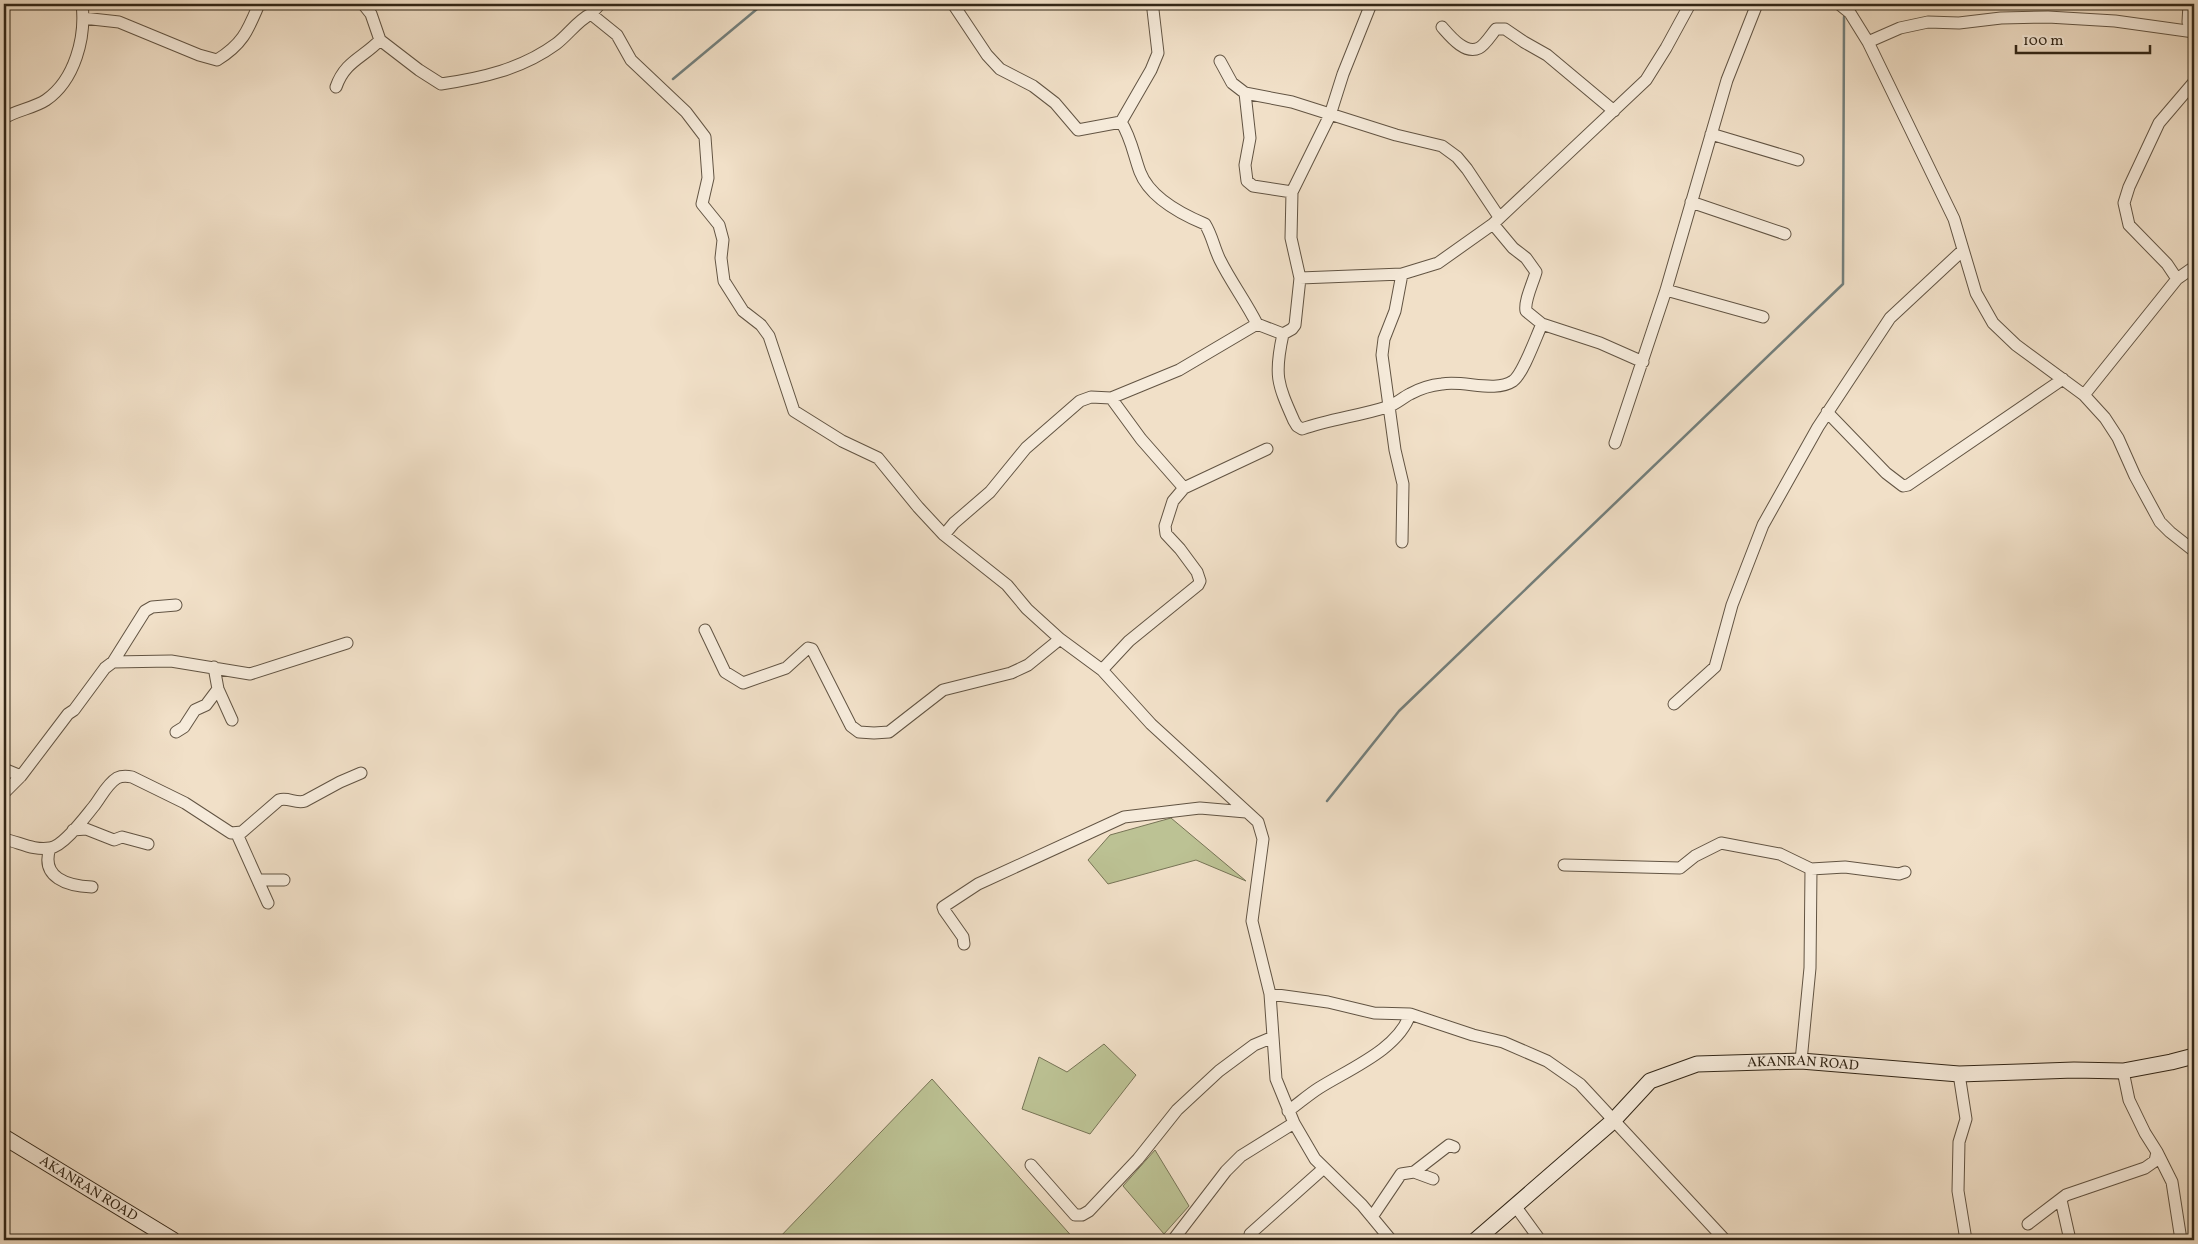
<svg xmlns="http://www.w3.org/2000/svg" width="2198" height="1244" font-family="Vollkorn,serif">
  <rect width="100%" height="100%" fill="#f1e0c8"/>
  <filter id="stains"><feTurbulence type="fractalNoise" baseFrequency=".004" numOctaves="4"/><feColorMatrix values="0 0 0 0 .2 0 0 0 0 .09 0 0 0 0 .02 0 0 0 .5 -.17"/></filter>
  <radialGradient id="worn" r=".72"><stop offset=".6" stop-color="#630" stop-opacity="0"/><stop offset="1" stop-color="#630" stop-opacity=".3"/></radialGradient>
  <path fill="#bcc294" stroke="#777456" d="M1171 818 1246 881 1196 860 1108 884 1088 860 1110 835Z
    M1104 1044 1136 1075 1090 1134 1022 1109 1039 1057 1067 1072Z
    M932 1079 1075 1240H777Z
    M1155 1150 1189 1206 1164 1234 1123 1186Z"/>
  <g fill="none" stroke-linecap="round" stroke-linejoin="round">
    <path stroke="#737f7c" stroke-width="2.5" d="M673 79 763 4
      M1327 801 1399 711 1843 284 1844 17"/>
    <defs>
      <path id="minor" d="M363 4 371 14 380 40 419 70 441 84C482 78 522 69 556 44 568 35 578 20 591 14L617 35 631 60 686 112 705 137 708 178 702 204 719 225 723 240 721 258 724 281 743 311 761 325 769 336 794 411 842 441 878 458 918 507 944 535 1007 585 1027 609 1060 639 1102 670 1151 724 1258 822 1263 839 1252 921 1270 994 1276 1079 1294 1123 1315 1159 1362 1205 1391 1240
        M953 4 987 55 1000 69 1033 86 1055 103 1078 130 1121 122C1131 137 1134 156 1140 172 1150 198 1181 214 1205 224 1212 235 1214 248 1220 260 1231 282 1246 302 1257 324
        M1839 4 1850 13 1868 42 1954 219 1976 293 1993 323 2016 345 2084 395 2105 418 2118 438 2135 476 2160 522 2170 532 2194 551
        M2189 4 2188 22 2194 30
        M591 14 600 4
        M83 18 119 22 199 55 217 60C243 44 248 30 259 4
        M1442 27C1450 36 1465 55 1479 48 1485 45 1491 35 1496 29H1505L1524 42 1547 55 1614 111
        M1868 42 1900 28 1928 22 1959 23 2001 18 2048 17 2115 21 2194 32
        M1220 61 1232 83 1245 93 1292 102 1396 135 1442 146 1457 157 1467 169 1499 217
        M336 87C345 61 363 58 380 40
        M1245 93 1250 138 1245 165 1247 181 1253 186 1292 192
        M4 118C17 110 34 108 46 100 75 80 86 37 82 4
        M1121 122 1151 70 1158 53 1153 10
        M1711 134 1798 160
        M1691 202 1785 234
        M1493 224 1513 248 1526 258 1536 272C1533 283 1524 301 1526 311L1542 324 1600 343 1643 362
        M1300 278 1291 238 1292 192 1330 115 1343 74 1371 4
        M2177 279 2194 267
        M1666 290 1763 317
        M1283 334C1274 375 1277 383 1294 421L1297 426 1302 429C1330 419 1359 416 1387 407 1395 405 1402 398 1410 394 1419 389 1432 385 1442 384 1464 380 1495 393 1513 381 1523 374 1536 337 1542 324
        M2084 395 2177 279 2167 264 2129 225 2124 203 2129 187 2159 123 2194 82
        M1111 398 1141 439 1184 488
        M1827 412 1886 473 1903 486 1908 485 2063 379
        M1615 443 1666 290 1727 80 1757 4
        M944 535 954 523 990 492 1026 448 1080 401 1091 397 1111 398 1179 370 1257 324 1283 334 1292 329 1295 325 1300 278 1402 274 1438 263 1493 224 1646 80 1666 48 1690 4
        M1402 542 1403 484 1395 450 1382 355 1384 339 1395 311 1402 274
        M705 630 725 672 743 683 786 668 808 648 812 649 851 726 859 732 874 733 889 732 943 690 1011 673 1028 665 1060 639
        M113 662 145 611 152 607 176 605
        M214 667 218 689 232 720
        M1102 670 1129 641 1198 585 1200 581 1197 572 1180 549 1166 534 1165 526 1173 501 1184 488 1267 449
        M1674 704 1715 667 1732 605 1763 525 1818 427 1890 318 1963 250
        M176 732 184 727 195 710 206 705 218 689
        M4 769 21 776
        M4 793 21 776 68 714 74 710 105 668 113 662 171 661 250 674 347 643
        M73 830 86 829 114 840 122 837 148 844
        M237 834 268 903
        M4 839C19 842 34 851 50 848 64 846 85 817 94 806 101 797 107 784 117 778 121 776 127 776 132 777L185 803 231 833 242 832 279 800C288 797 296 804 305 801L340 782 361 773
        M50 848C40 878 68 886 92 887
        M1564 865 1680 868 1695 856 1721 843 1780 854 1811 869 1845 867 1899 874 1905 872
        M258 880H284
        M964 944 963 937 944 910 943 907 978 884 1124 817 1200 808 1246 812
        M1270 994 1328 1002 1374 1013 1410 1014C1399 1049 1349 1069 1319 1088 1308 1095 1298 1104 1288 1111
        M1410 1014 1473 1035 1503 1042 1547 1061 1580 1084 1725 1240
        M1801 1061 1810 968 1811 869
        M2123 1071 2129 1100 2145 1133 2157 1152 2172 1182 2181 1240
        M1959 1074 1966 1119 1959 1142 1958 1191 1966 1240
        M1031 1165 1075 1215H1082L1089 1211 1138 1159 1177 1110 1219 1071 1254 1045 1273 1037
        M1414 1172 1449 1145 1454 1147
        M2061 1200 2070 1240
        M1516 1207 1540 1240
        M1372 1217 1401 1174 1414 1172 1433 1179
        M2028 1224 2066 1195 2145 1168 2155 1161 2157 1152
        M1250 1234 1324 1168
        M1173 1240 1226 1171 1241 1156 1294 1123"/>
      <g id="secondary">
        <path id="s1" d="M4 1137 173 1240"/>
        <path id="s2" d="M1476 1240 1613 1121 1650 1081 1697 1064 1801 1061 1959 1074 2074 1070 2123 1071 2171 1062 2194 1056"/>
      </g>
    </defs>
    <use href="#minor" stroke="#625443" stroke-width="13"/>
    <use href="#secondary" stroke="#322617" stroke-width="17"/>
    <use href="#minor" stroke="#f6ebdb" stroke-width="11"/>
    <use href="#secondary" stroke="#f6ebdb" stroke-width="15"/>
  </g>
  <g text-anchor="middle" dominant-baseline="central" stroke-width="5" stroke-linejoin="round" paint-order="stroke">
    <g font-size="14" fill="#322617" stroke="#f6ebdb">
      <text stroke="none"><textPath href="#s2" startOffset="392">AKANRAN ROAD</textPath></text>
      <text stroke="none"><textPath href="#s1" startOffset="99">AKANRAN ROAD</textPath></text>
    </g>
  </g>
  <rect width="2198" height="1244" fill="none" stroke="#f1e0c8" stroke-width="20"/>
  <rect x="5" y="5" width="2188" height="1234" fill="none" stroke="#322617" stroke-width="2.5"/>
  <rect x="10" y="10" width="2178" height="1224" fill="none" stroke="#322617"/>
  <path d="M2016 45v8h134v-8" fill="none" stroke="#322617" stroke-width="2.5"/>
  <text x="2023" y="45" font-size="15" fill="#322617" stroke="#f6ebdb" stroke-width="4" paint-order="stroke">100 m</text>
  <rect width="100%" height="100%" filter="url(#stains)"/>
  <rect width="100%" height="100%" fill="url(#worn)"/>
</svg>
